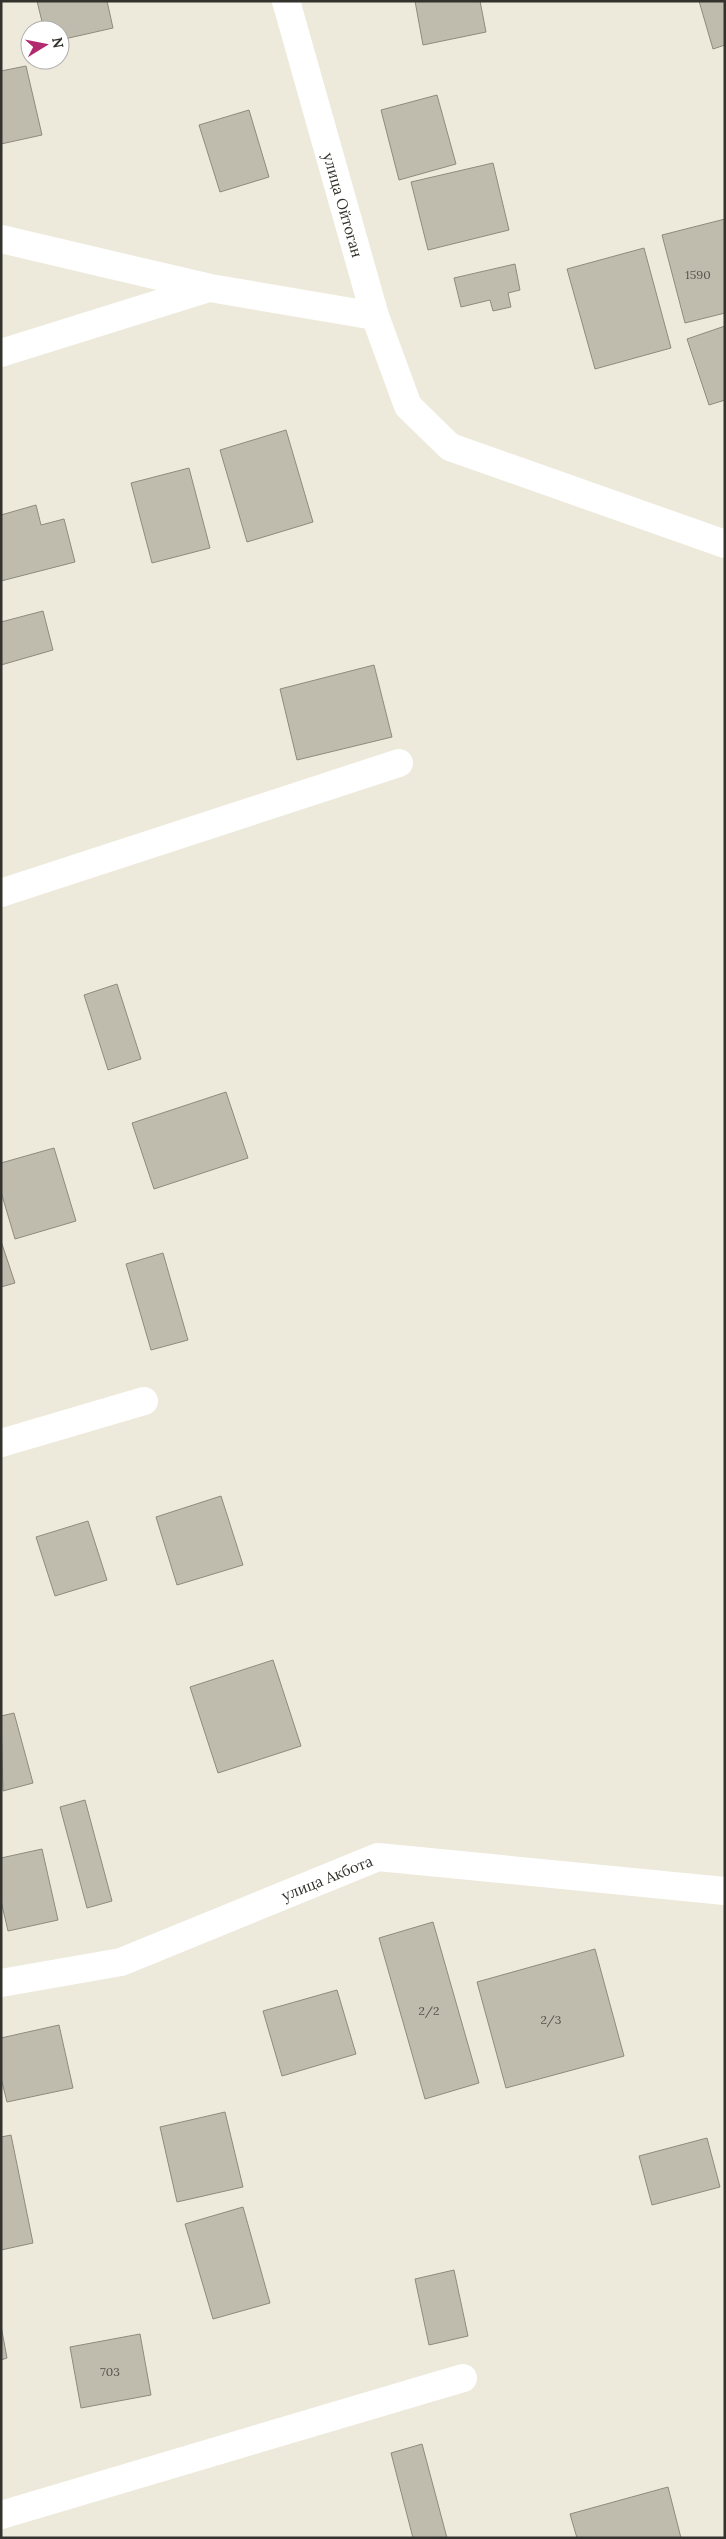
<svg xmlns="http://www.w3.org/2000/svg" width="726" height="2539" font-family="Lora,serif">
  <rect width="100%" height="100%" fill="#eeeadb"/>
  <path fill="#c0bcad" stroke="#8e8b7d" d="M37 1H107L113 28 60 40V30H44Z
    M415 1H480L486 32 423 45Z
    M699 1H725V45L713 49Z
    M26 66 42 135 1 144V71Z
    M437 95 456 164 399 180 381 110Z
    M249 110 269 177 220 192 199 125Z
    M493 163 509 230 428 250 411 182Z
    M725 219V313L685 323 662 235Z
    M644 248 671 348 595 369 567 269Z
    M515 264 520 290 508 293 511 307 493 311 490 300 461 307 454 278Z
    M725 326V400L709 405 687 339Z
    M286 430 313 522 247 542 220 450Z
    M189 468 210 548 152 563 131 483Z
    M36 505 41 525 64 519 75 562 1 581V515Z
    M43 611 53 650 1 665V622Z
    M374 665 392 737 297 760 280 689Z
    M117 984 141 1059 108 1070 84 995Z
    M226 1092 248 1158 154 1189 132 1123Z
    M54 1148 76 1221 15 1239 1 1192V1163Z
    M1 1241 15 1283 1 1287Z
    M163 1253 188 1340 151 1350 126 1264Z
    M221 1496 243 1565 177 1585 156 1517Z
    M88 1521 107 1580 55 1596 36 1537Z
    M273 1660 301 1746 218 1773 190 1687Z
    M14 1713 33 1783 3 1791 1 1716Z
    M85 1800 112 1901 87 1908 60 1807Z
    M42 1849 58 1920 8 1931 1 1901V1858Z
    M433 1922 479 2083 425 2099 379 1938Z
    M595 1949 624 2056 506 2088 477 1982Z
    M337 1990 356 2054 282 2076 263 2011Z
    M59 2025 73 2088 7 2102 1 2078V2038Z
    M225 2112 243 2187 177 2202 160 2127Z
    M11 2135 33 2243 1 2250V2137Z
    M707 2138 720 2187 652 2205 639 2156Z
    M243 2207 270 2303 213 2319 185 2224Z
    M454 2270 468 2336 429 2345 415 2279Z
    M1 2326 7 2358 1 2360Z
    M140 2334 151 2395 81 2408 70 2347Z
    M422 2444 447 2538H413L391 2453Z
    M668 2487 681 2538H577L570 2514Z"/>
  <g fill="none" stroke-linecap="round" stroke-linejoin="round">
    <path stroke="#fff" stroke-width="28" d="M286 1 375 316 408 406 450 447 725 544
      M1 239 210 288 375 316
      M1 353 209 288
      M1 893 399 763
      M1 1443 144 1401
      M1 1983 121 1962 378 1857 725 1891
      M1 2515 463 2378"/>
  </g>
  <g text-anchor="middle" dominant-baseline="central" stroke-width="4.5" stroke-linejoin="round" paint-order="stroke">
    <g font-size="12" fill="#56544c">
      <text x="698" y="274">1590</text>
      <text x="429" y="2010">2/2</text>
      <text x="551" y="2019">2/3</text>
      <text x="110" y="2371">703</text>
    </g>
    <g font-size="15" fill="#33322c" stroke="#fff">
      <text transform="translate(343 205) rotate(74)">улица Ойтоган</text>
      <text transform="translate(327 1878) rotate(-22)">улица Акбота</text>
    </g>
  </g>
  <rect width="726" height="2539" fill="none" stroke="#33322c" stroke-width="5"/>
  <g transform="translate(45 45) rotate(80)"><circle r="24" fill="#ffffff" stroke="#adadab"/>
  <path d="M0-4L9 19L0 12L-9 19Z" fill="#b22b6e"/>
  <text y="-8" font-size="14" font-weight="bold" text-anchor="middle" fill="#33322c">N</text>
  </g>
</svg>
